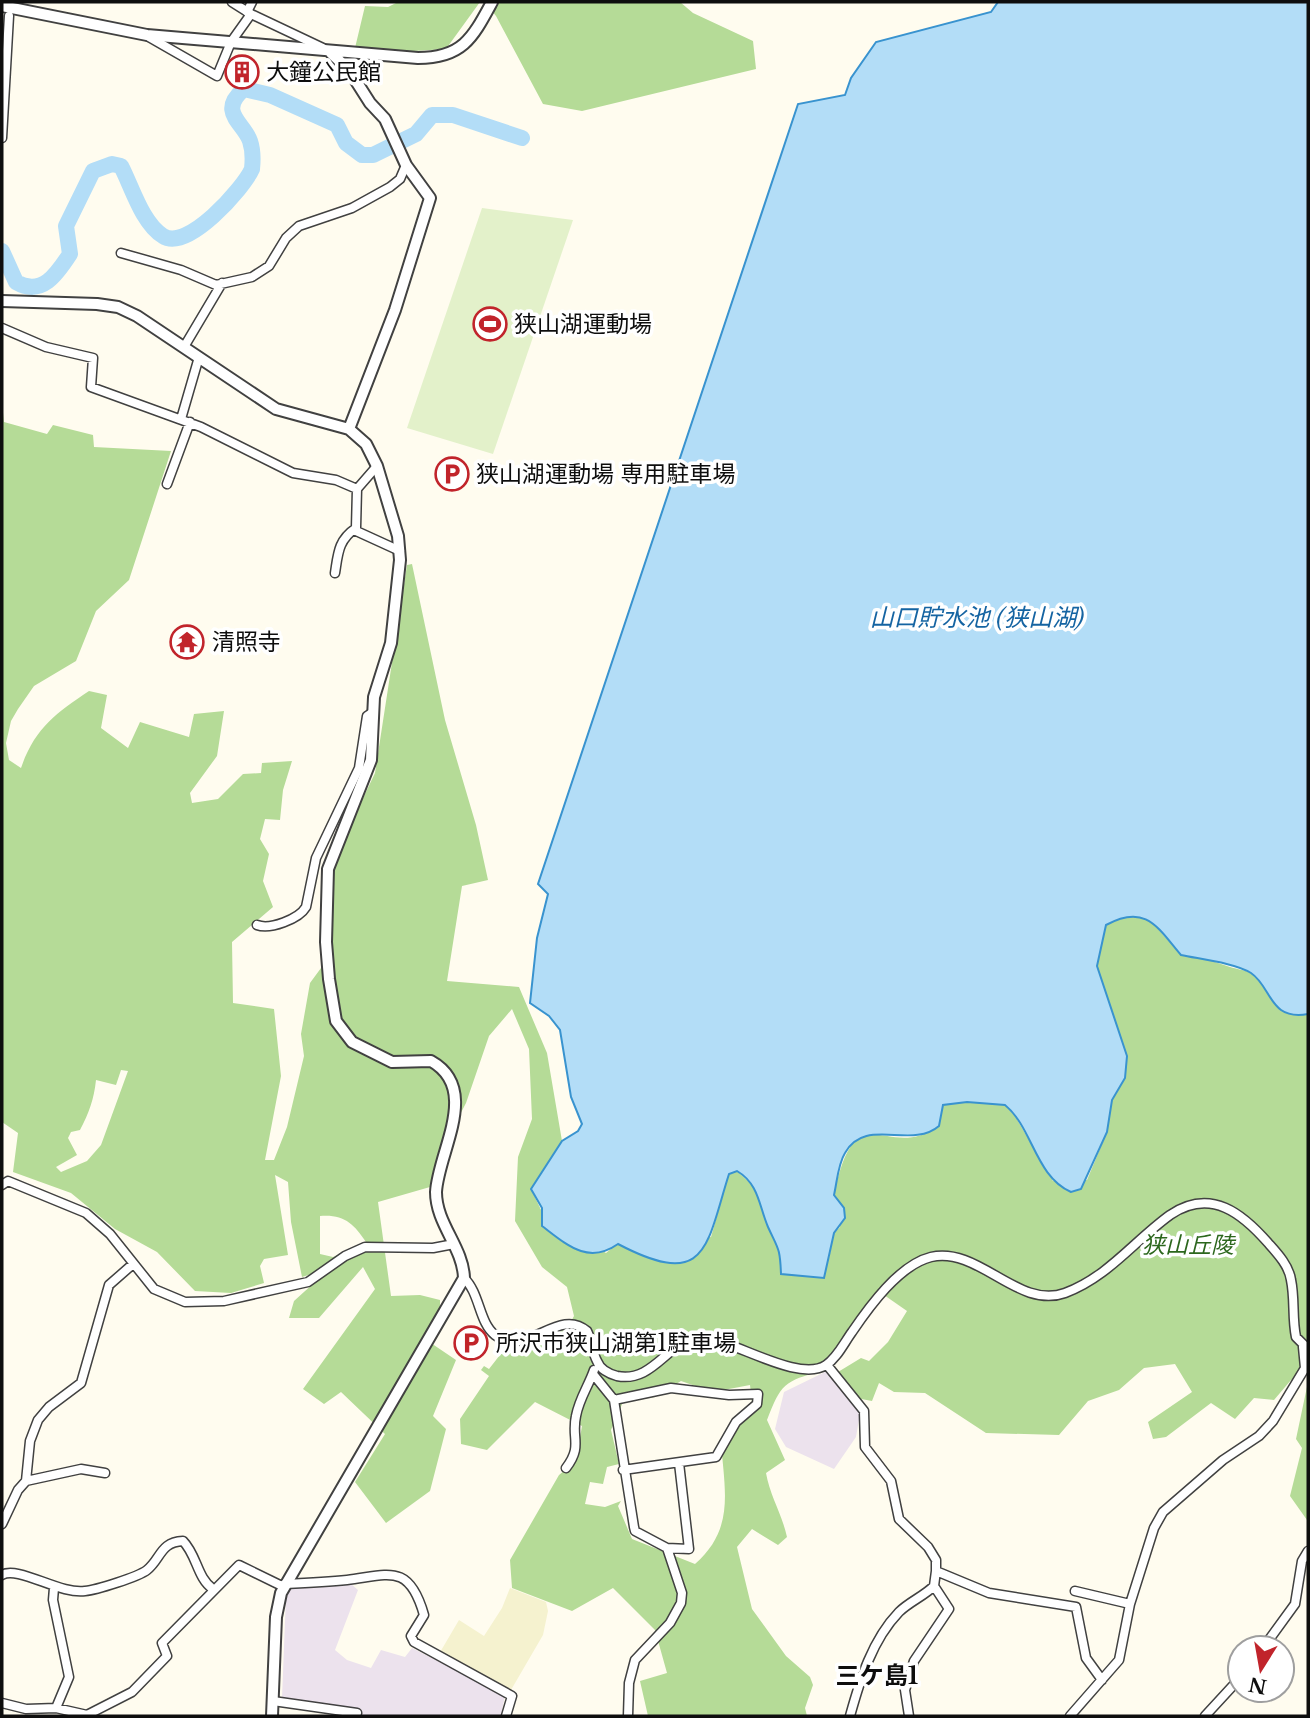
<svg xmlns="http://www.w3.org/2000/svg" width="1310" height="1718" font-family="'Libre Baskerville','Noto Sans JP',serif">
  <rect width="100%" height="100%" fill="#fffcef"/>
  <path fill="#ece2ed" d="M829 1370 860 1414 856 1437 834 1469 786 1447 775 1429 784 1392Z
    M350 1583 358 1590 335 1650 347 1660 371 1668 381 1650 405 1657 412 1648 505 1695 501 1716H360V1711L282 1698 286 1596 291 1586Z"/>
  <path fill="#f5f2cf" d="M510 1588 546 1602 548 1611 543 1635 511 1690 439 1654 459 1620 484 1636 502 1608Z"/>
  <path fill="#b5db97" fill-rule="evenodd" d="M398 2H480L446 49 397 52 355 48 365 6 388 7Z
    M485 2H680L693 13 753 41 756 69 582 111 543 104 496 16Z
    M2 403 4 422 47 434 53 425 93 435 94 447 171 451 129 580 96 611 76 661 34 686 18 709 11 721 6 743 9 760 21 768C35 728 55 714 89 691L107 695 101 728 128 748 140 722 189 737 194 714 224 711 217 756 190 793 192 803 218 799 243 774 261 773 262 763 292 761 283 790 280 820 265 819 260 839 269 854 263 881 273 907 232 942 233 1003 274 1009 281 1076 265 1160H274L287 1127 304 1056 301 1034 310 983 321 968 325 908 335 857 375 773 407 565 412 564 445 720 476 825 488 880 462 886 447 981 519 987 547 1053 562 1141 531 1189 543 1214 606 1253 618 1243 630 1250 711 1237 729 1173 737 1171 752 1185 761 1200 780 1254 829 1258 834 1233 840 1227V1203L834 1195C856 1088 886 1164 939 1126L943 1105 967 1102 1005 1105 1015 1116 1053 1181 1087 1180 1107 1132 1112 1100 1119 1089 1127 1056 1097 966 1106 924C1116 919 1126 915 1137 916 1157 918 1160 937 1175 945 1192 954 1211 961 1230 967 1236 969 1245 970 1251 973 1280 992 1256 1009 1308 1014V1373L1291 1380 1274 1400 1254 1398 1235 1419 1211 1403 1166 1437 1153 1439 1148 1422 1192 1392 1175 1364 1144 1368 1119 1390 1088 1401 1059 1435 986 1433 925 1393 894 1392 879 1383 872 1401 856 1398 838 1372 861 1358 869 1361 888 1342 907 1311 884 1295 833 1354 823 1361 822 1371C784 1381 781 1384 767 1420L785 1460 766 1473C770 1496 782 1514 787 1537L778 1545 752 1529 737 1547 752 1609 786 1656 810 1677 813 1685 805 1708 807 1716H648L640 1681 667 1673 655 1630 613 1588 572 1611 512 1588 510 1560 559 1475 576 1461 582 1426 535 1402 487 1450 461 1444 460 1419 489 1376 481 1370 484 1366 489 1369 503 1351 496 1340 514 1346 567 1329 574 1316 567 1287 542 1267 515 1221 518 1157 532 1119 529 1049 512 1009 489 1036 466 1103 441 1151 430 1187 378 1202 391 1296 420 1295 440 1300V1309L422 1337 456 1360 433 1416 446 1429 430 1491 386 1523 355 1482 385 1434 341 1392 324 1404 303 1389 375 1289 363 1267 319 1318H289L294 1301 315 1282V1273L302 1277 291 1222 288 1182 275 1175 288 1255 264 1259 260 1266 264 1283 231 1293 195 1291 157 1252 115 1229 71 1193 13 1172 18 1133 2 1122ZM121 1070 128 1071 101 1145 87 1161 61 1172 56 1167 77 1155 68 1138 71 1132 80 1130C89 1113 94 1099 96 1080L116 1085ZM320 1216C344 1214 354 1224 366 1242L333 1257 320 1254ZM681 1381 713 1392 750 1385 753 1411 721 1441C724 1489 736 1528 695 1564L632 1539 618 1506 621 1501 605 1507 585 1504 590 1482 603 1484 607 1467 619 1464 611 1430 623 1402 655 1397Z
    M1308 1382V1519L1307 1520 1290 1496 1302 1448 1296 1439Z"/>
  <path fill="#e3f1ca" d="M482 208 573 220 493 454 407 428Z"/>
  <path fill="#b3ddf7" stroke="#3993cf" stroke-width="2" d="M998 2H1308V1014C1269 1021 1272 987 1251 973 1235 963 1199 959 1181 955 1158 928 1146 903 1106 925L1097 966 1127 1056 1125 1078 1112 1100 1107 1132 1081 1189 1071 1192C1035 1176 1033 1128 1005 1105L967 1102 943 1105 939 1126C911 1150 865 1116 845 1153 838 1164 837 1182 834 1195L844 1208 845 1218 834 1233 824 1278 781 1274C780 1247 778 1249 768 1227 759 1206 759 1184 737 1171L729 1174C706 1246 708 1291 618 1244 588 1265 567 1245 542 1226V1208L531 1189 562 1141 578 1131 582 1124 571 1097 560 1030 549 1016 530 1003 537 938 548 894 538 884 798 104 845 95 851 78 876 42 991 12Z"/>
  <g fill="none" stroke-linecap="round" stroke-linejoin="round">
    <path stroke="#b3ddf7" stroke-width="16" d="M2 251 16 282C42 297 57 274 70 254L66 226 93 171 112 164 121 166C132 187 142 223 163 236 187 252 243 189 252 169 253 160 253 150 250 141 244 123 217 112 244 89L270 95 337 125 346 143 362 155H373L416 134 432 115H453L522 138"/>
    <defs>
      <path id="minor" d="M232 2 251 14 323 48
        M247 12 252 2
        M149 37 217 76 231 42 251 14
        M2 138 9 16
        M121 253 181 270 216 285 252 277 269 266 286 238 299 226 352 208 390 187 400 179 406 165
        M2 328 46 347 93 358 91 387 201 427 293 473 336 480 357 489
        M184 347 222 283
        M181 419 199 357
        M167 484 190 422
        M354 530 400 551
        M335 573C338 554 338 540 356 528L357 489 377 466
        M257 925C270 930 299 919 306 907L316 858 359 768 367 716 373 712
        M2 1185 8 1181 86 1213 110 1234 154 1289 185 1302 224 1301 308 1282 345 1256 365 1247 433 1248 454 1244
        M464 1278C480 1293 479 1323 495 1335 527 1359 558 1306 587 1331 592 1341 592 1352 597 1361 600 1369 609 1374 617 1376 656 1384 670 1334 705 1338 735 1341 799 1383 826 1365 837 1358 844 1343 852 1332 869 1307 899 1265 931 1257 979 1246 1018 1310 1065 1293 1108 1277 1134 1241 1170 1215 1211 1187 1243 1214 1269 1244 1278 1254 1289 1266 1291 1280 1295 1299 1292 1318 1296 1337L1308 1349
        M827 1365 864 1411 865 1447 891 1481 899 1519 928 1547 936 1560V1571L989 1593 1076 1607 1086 1658 1102 1680
        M593 1374 614 1400 634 1527 635 1531 667 1548 682 1593 681 1603 670 1623 635 1660 629 1683 628 1716
        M614 1400 671 1388 729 1395 758 1394 757 1404 736 1422 716 1457 623 1470
        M566 1468C583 1446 571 1438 576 1416 579 1399 589 1385 594 1370
        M26 1481 81 1469 105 1473
        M2 1524 18 1490 26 1481 30 1441 38 1420 49 1407 81 1383 109 1285 133 1264
        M667 1548 689 1549 679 1463
        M2 1575C17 1565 61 1595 85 1591 96 1590 138 1577 147 1570 161 1559 160 1542 183 1541 197 1555 197 1578 213 1589
        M285 1584C306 1583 327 1582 347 1580 388 1575 409 1562 424 1615L411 1636 414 1642 512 1696 506 1716
        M54 1588 53 1600 69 1677 56 1708
        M1075 1591 1130 1604
        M1263 1648 1295 1604 1302 1561 1308 1551
        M273 1701 357 1713 356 1716
        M2 1703 26 1709 56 1708 87 1715 132 1692 167 1656 162 1643 239 1565 284 1587
        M850 1716C860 1680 872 1640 899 1612 909 1602 924 1596 934 1586L936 1571
        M909 1716 905 1690 914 1661 949 1609 934 1586
        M1070 1716 1119 1660 1130 1604 1154 1528 1163 1512 1223 1460 1259 1436 1273 1421 1305 1368 1303 1347
        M1205 1716 1240 1678"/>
      <path id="tertiary" d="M2 6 147 35 418 58C463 58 473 37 492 2
        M331 53 349 70 370 103 385 119 406 165 430 198 395 310 349 429
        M2 301 97 304 118 307 137 316 276 409 349 429 366 444 377 466 398 536 400 560 391 643 374 697 371 760 328 869 326 942 329 979 336 1021 352 1042 392 1062 431 1061C481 1089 438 1152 436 1192 436 1224 463 1247 464 1278L281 1593 276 1617 272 1716"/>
    </defs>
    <use href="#minor" stroke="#414141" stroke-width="11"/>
    <use href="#tertiary" stroke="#414141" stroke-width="14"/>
    <use href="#minor" stroke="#fff" stroke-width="8"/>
    <use href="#tertiary" stroke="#fff" stroke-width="10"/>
  </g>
  <defs>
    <symbol id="building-ring" viewBox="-11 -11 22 22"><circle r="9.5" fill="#fff" stroke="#c1242b" stroke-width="1.5"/><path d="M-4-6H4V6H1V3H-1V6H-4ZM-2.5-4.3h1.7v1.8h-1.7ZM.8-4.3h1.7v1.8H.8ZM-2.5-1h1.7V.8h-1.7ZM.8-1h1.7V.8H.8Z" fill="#c1242b"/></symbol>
    <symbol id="stadium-ring" viewBox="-11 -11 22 22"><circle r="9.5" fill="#fff" stroke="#c1242b" stroke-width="1.5"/><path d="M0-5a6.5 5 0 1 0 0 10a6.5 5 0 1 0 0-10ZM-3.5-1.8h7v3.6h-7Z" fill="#c1242b"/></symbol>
    <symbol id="parking-ring" viewBox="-11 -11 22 22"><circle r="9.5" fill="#fff" stroke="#c1242b" stroke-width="1.5"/><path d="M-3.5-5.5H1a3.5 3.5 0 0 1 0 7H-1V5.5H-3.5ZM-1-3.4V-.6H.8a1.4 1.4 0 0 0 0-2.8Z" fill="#c1242b"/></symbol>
    <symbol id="temple-ring" viewBox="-11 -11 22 22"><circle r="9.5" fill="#fff" stroke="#c1242b" stroke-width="1.5"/><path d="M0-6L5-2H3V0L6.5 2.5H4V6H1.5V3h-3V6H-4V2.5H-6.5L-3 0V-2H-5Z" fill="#c1242b"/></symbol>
  </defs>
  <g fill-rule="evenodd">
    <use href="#building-ring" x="223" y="53" width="38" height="38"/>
    <use href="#stadium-ring" x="471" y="305" width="38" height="38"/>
    <use href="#parking-ring" x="433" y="455" width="38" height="38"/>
    <use href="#temple-ring" x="168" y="623" width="38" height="38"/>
    <use href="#parking-ring" x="452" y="1324" width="38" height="38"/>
  </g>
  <g text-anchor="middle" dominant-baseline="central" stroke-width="7" stroke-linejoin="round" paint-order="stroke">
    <g font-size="23" fill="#0e0e0e" stroke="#fff" text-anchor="start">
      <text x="266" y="72">大鐘公民館</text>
      <text x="514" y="324">狭山湖運動場</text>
      <text x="476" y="474">狭山湖運動場 専用駐車場</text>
      <text x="212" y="642">清照寺</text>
      <text x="496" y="1343">所沢市狭山湖第1駐車場</text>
    </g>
    <g font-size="23" font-style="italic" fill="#2c671d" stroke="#fff">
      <text x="1188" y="1245">狭山丘陵</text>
    </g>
    <g font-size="24" font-style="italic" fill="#1564a2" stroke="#fff">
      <text x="977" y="617">山口貯水池 (狭山湖)</text>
    </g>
    <g font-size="24" font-weight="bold" fill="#0e0e0e" stroke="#fff">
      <text x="877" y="1675">三ケ島1</text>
    </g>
  </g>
  <rect width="1310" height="1718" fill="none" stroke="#0e0e0e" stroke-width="7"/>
  <g transform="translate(1261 1669) rotate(191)"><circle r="33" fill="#ffffff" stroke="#9f9f9f" stroke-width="2"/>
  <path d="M0-5L12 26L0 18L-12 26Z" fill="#c1242b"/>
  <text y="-10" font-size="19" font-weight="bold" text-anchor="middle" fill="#0e0e0e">N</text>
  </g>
</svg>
